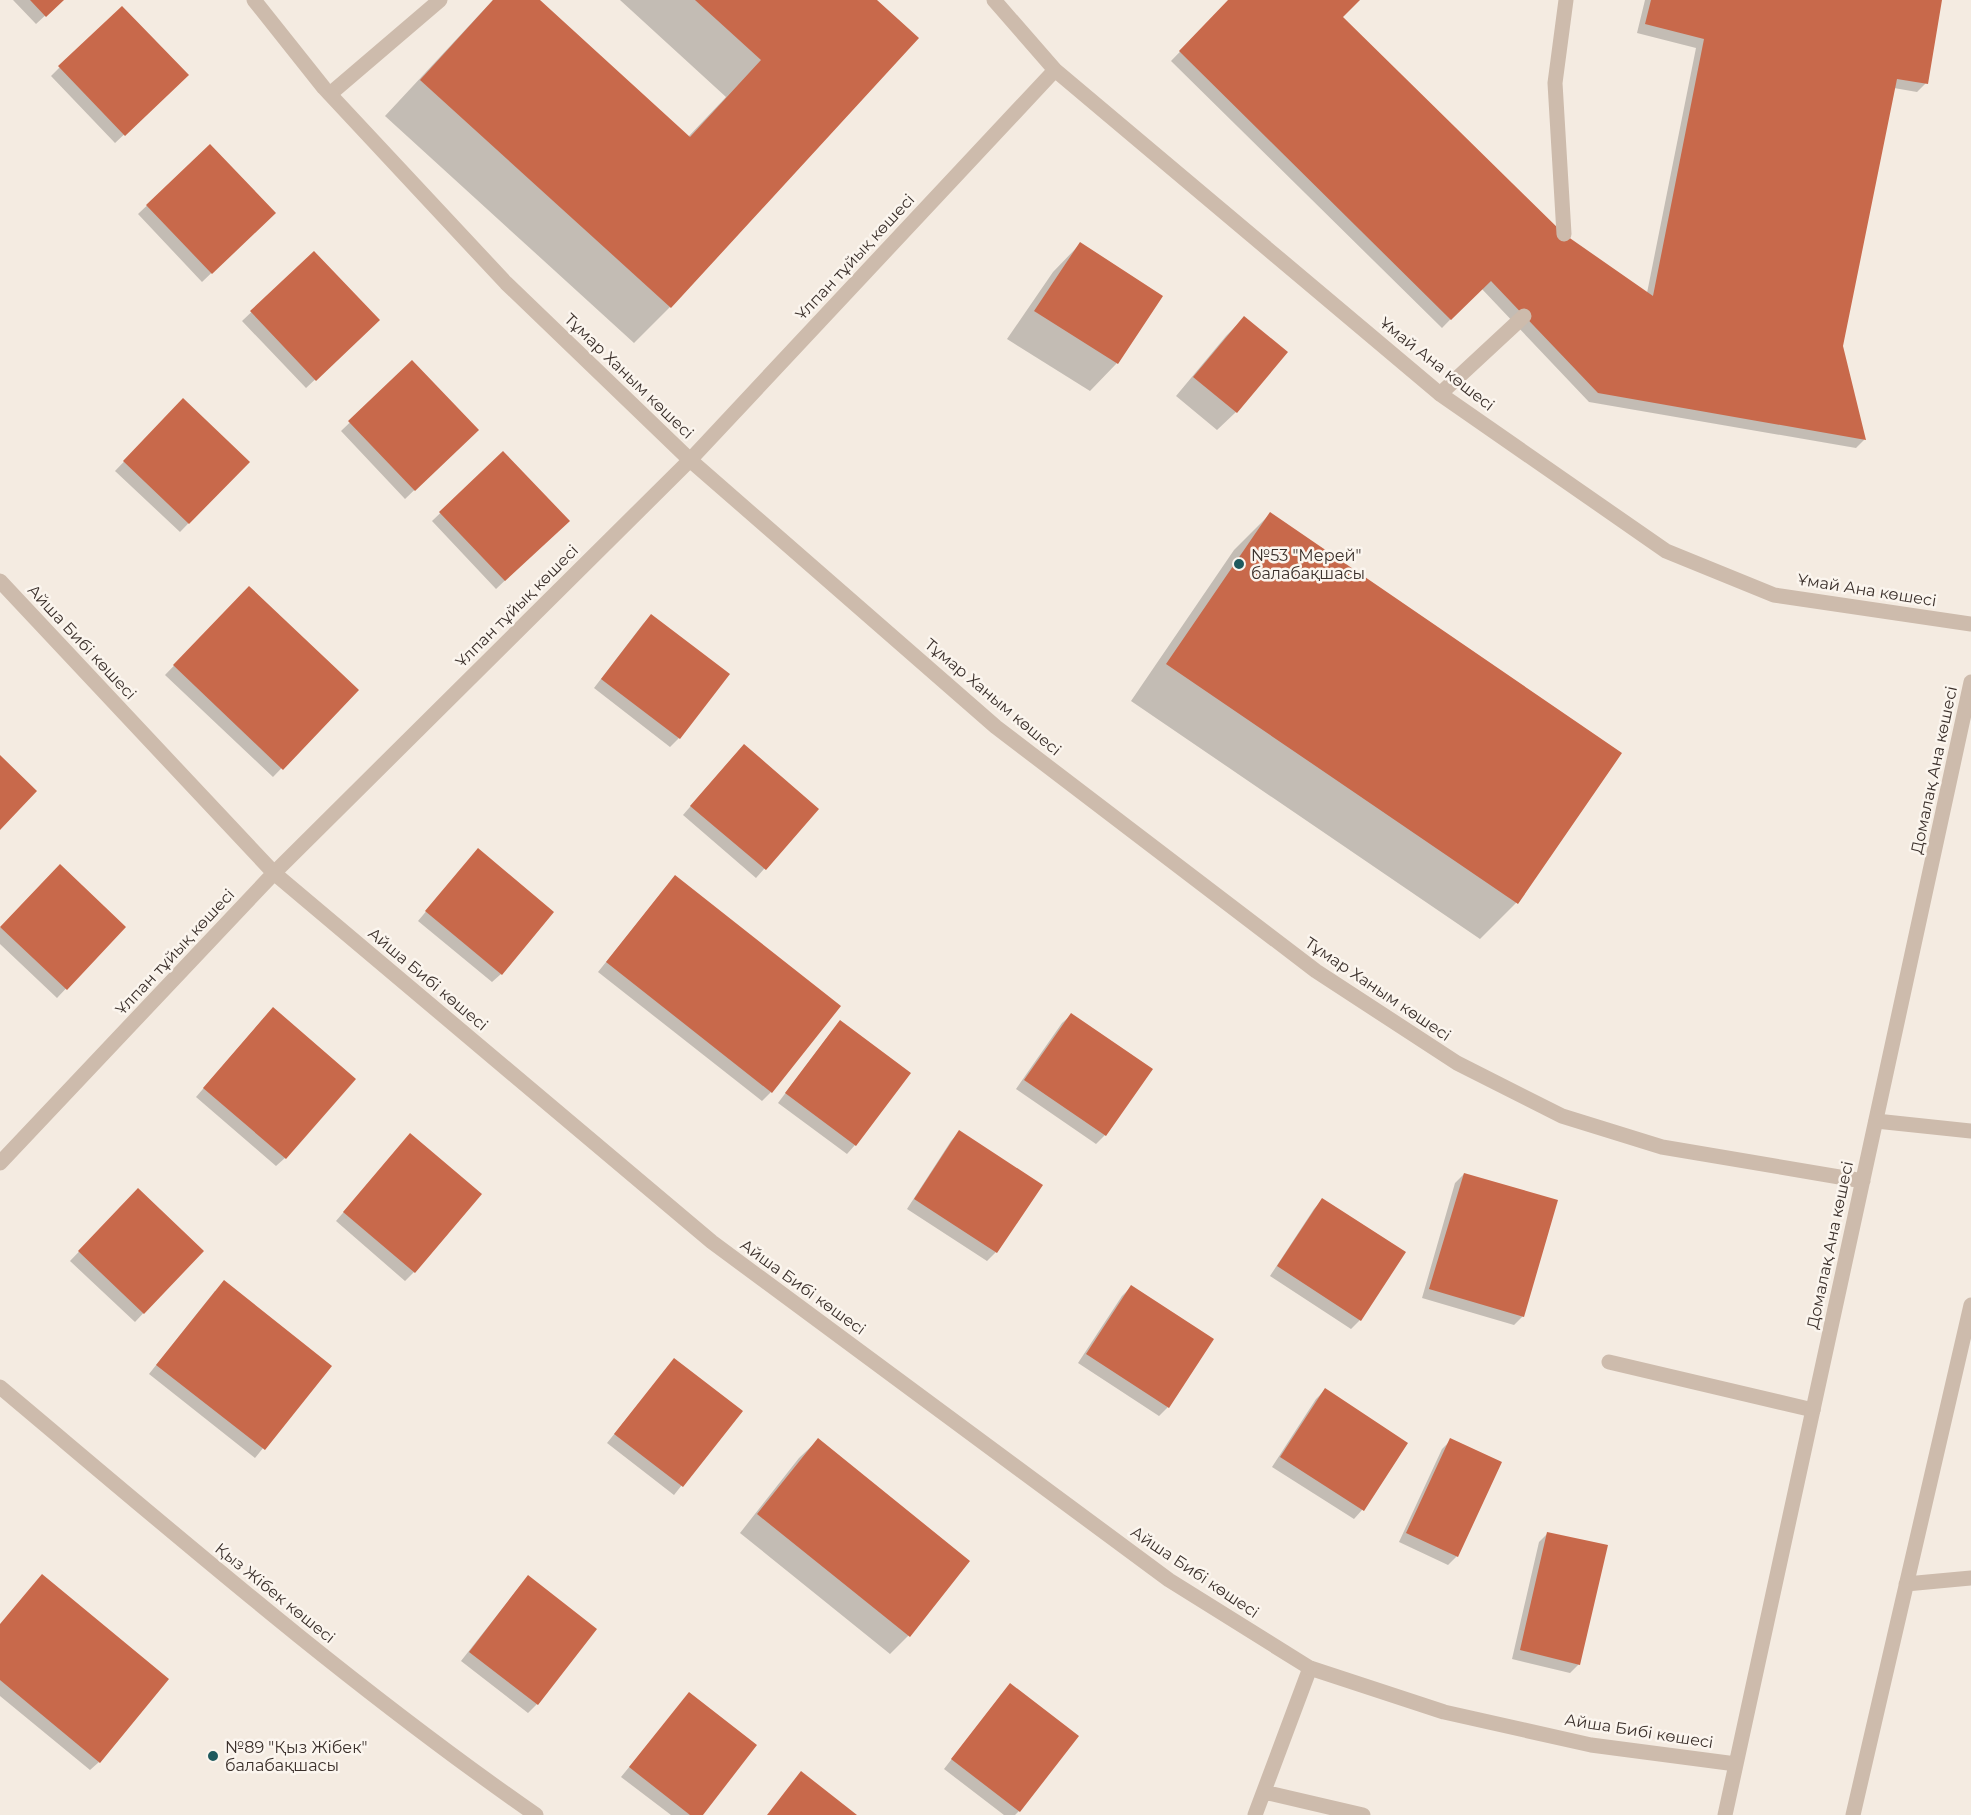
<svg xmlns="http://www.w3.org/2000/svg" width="1971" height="1815" font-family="Montserrat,sans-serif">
  <rect width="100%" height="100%" fill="#f4ebe1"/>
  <path fill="#0003" d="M13 0H62L36 24Z
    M493 0H538L688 137 726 97 620 0H875L917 38 670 307 634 343 385 116Z
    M1230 0H1357L1341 17 1563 235 1647 293 1696 48 1637 33 1645 0H1940L1926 83 1917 92 1894 88 1842 346 1864 440 1856 448 1589 402 1481 288 1442 328 1171 61Z
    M60 67 178 84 115 143 51 76Z
    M210 146 274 213 202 282 138 214Z
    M1080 244 1117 363 1090 391 1007 339 1053 272Z
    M314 253 369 329 306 388 242 321Z
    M1244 318 1286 352 1236 412 1217 430 1176 396 1226 336Z
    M412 363 477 430 405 499 341 431Z
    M183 400 248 462 180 532 115 471Z
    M503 453 559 529 496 589 432 521Z
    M1270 514 1620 753 1516 903 1480 939 1131 701 1234 550Z
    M249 588 357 690 273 777 165 675Z
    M651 616 728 674 679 738 670 747 594 688 643 624Z
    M735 755 817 809 756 878 683 815Z
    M470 859 501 974 492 982 418 921Z
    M60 866 124 927 57 998 0 944V928Z
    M667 886 771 1092 762 1101 598 972Z
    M1071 1015 1151 1069 1105 1135 1096 1144 1016 1089 1062 1023Z
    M264 1018 285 1158 276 1166 196 1097Z
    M832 1031 855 1145 847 1154 778 1103Z
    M959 1132 996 1252 987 1261 907 1209 951 1141Z
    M402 1144 414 1272 405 1281 336 1221Z
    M1464 1174 1523 1316 1514 1325 1422 1298 1455 1183Z
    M138 1190 202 1251 135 1322 70 1261Z
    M1322 1200 1360 1320 1351 1329 1270 1276 1314 1209Z
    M1131 1287 1212 1340 1168 1407 1159 1416 1078 1363 1122 1296Z
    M215 1291 330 1366 255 1458 149 1374Z
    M674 1360 740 1412 674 1495 607 1443Z
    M1325 1390 1406 1443 1362 1510 1354 1519 1272 1467 1316 1399Z
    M818 1440 968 1562 908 1636 890 1654 740 1533 799 1458Z
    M1451 1440 1457 1556 1448 1565 1399 1542 1442 1449Z
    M1548 1533 1579 1664 1570 1673 1512 1659 1539 1542Z
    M520 1586 537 1704 528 1713 461 1661Z
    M0 1624 99 1762 90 1770 0 1696Z
    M689 1694 701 1815H671L621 1777Z
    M1002 1694 1019 1811 1015 1815H1004L944 1769Z"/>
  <path fill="#c8694b" d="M30 0H64L46 17Z
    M493 0H540L690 137 761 60 695 0H877L919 38 671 308 420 80Z
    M1228 0H1360L1343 17 1564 234 1653 296 1704 39 1645 24 1651 0H1942L1928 84 1897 79 1843 346 1866 440 1598 393 1491 281 1451 320 1179 51Z
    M122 6 189 75 125 136 58 66Z
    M210 144 276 213 212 274 146 205Z
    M1080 242 1163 296 1118 364 1034 311Z
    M314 251 380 320 316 381 250 311Z
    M1244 316 1288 352 1237 413 1193 377Z
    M412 360 479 430 415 491 348 421Z
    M183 398 250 462 189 524 123 461Z
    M503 451 570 521 505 581 439 512Z
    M1270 512 1622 753 1518 904 1166 664Z
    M249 586 359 690 283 770 173 665Z
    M651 614 730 674 680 739 601 679Z
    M744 744 819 809 766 870 690 806Z
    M0 755 37 791 0 830Z
    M478 848 554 912 502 975 425 911Z
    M60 864 126 927 67 990 0 927Z
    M675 875 841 1006 772 1093 606 962Z
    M273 1007 356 1079 286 1159 203 1088Z
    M1071 1013 1153 1069 1106 1136 1024 1080Z
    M840 1020 911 1073 856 1146 785 1093Z
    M959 1130 1043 1185 997 1253 914 1199Z
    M410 1133 482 1194 415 1273 343 1212Z
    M1464 1173 1558 1200 1524 1317 1429 1289Z
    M138 1188 204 1251 144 1314 78 1251Z
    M1322 1198 1406 1252 1361 1321 1277 1266Z
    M224 1280 332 1366 265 1450 156 1365Z
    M1131 1285 1214 1339 1169 1408 1086 1354Z
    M674 1358 743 1411 683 1487 614 1434Z
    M1325 1388 1408 1443 1364 1511 1280 1457Z
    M818 1438 970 1561 910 1637 757 1514Z
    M1450 1438 1502 1462 1458 1557 1406 1533Z
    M1547 1532 1608 1545 1580 1665 1520 1650Z
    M42 1574 169 1679 100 1763 0 1680V1624Z
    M528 1575 597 1629 538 1705 469 1652Z
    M1010 1683 1079 1736 1020 1812 951 1759Z
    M689 1692 757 1745 703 1815H690L629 1767Z
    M801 1771 857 1815H767Z"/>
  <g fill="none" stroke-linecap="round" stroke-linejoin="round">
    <path stroke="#cdbbac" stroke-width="15" d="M330 94 440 0
      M1564 234 1555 83 1566 0
      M1440 394 1524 316
      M1876 1121 1971 1131
      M1609 1362 1813 1410
      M1906 1584 1971 1578
      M1264 1792 1363 1815
      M1255 1815 1310 1668
      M1853 1815 1971 1305"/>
    <path stroke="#cdbbac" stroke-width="15" d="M254 0 324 88 506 283 690 460 996 727 1316 971 1457 1063 1562 1116 1662 1147 1863 1181
      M994 0 1055 70 1440 394 1666 551 1774 595 1971 624
      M0 581 274 873 712 1242 1169 1580 1310 1668 1444 1712 1591 1745 1736 1764
      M0 1163 274 873 690 460 1055 70
      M0 1387C175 1534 349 1685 536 1815
      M1725 1815 1971 682"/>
  </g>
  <g fill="#1f5a5e" stroke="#fbf5ee" stroke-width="2">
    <circle cx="1239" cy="564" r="6"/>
    <circle cx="213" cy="1756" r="6"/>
  </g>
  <g text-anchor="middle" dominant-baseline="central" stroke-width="5" stroke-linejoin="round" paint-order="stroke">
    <g font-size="16" fill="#3b302b" stroke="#fbf5ee">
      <text transform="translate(855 257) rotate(-47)">Ұлпан тұйық көшесі</text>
      <text transform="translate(1437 364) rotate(38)">Ұмай Ана көшесі</text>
      <text transform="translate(629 376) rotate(44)">Тұмар Ханым көшесі</text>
      <text transform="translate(1867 590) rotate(9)">Ұмай Ана көшесі</text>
      <text transform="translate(517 606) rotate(-45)">Ұлпан тұйық көшесі</text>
      <text transform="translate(82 642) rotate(47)">Айша Бибі көшесі</text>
      <text transform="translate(993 697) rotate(40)">Тұмар Ханым көшесі</text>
      <text transform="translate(1934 770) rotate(-78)">Домалақ Ана көшесі</text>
      <text transform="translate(175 952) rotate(-47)">Ұлпан тұйық көшесі</text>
      <text transform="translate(428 979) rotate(40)">Айша Бибі көшесі</text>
      <text transform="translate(1378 989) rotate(34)">Тұмар Ханым көшесі</text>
      <text transform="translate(1830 1245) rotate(-78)">Домалақ Ана көшесі</text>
      <text transform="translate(803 1287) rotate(36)">Айша Бибі көшесі</text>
      <text transform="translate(1195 1572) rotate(34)">Айша Бибі көшесі</text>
      <text transform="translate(275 1593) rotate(39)">Қыз Жібек көшесі</text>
      <text transform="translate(1639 1731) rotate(9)">Айша Бибі көшесі</text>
    </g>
    <g font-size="16" fill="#3b302b" stroke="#fbf5ee" text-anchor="start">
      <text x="1251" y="555">№53 "Мерей"<tspan x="1251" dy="18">балабақшасы</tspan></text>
      <text x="225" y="1747">№89 "Қыз Жібек"<tspan x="225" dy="18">балабақшасы</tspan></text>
    </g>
  </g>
</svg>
